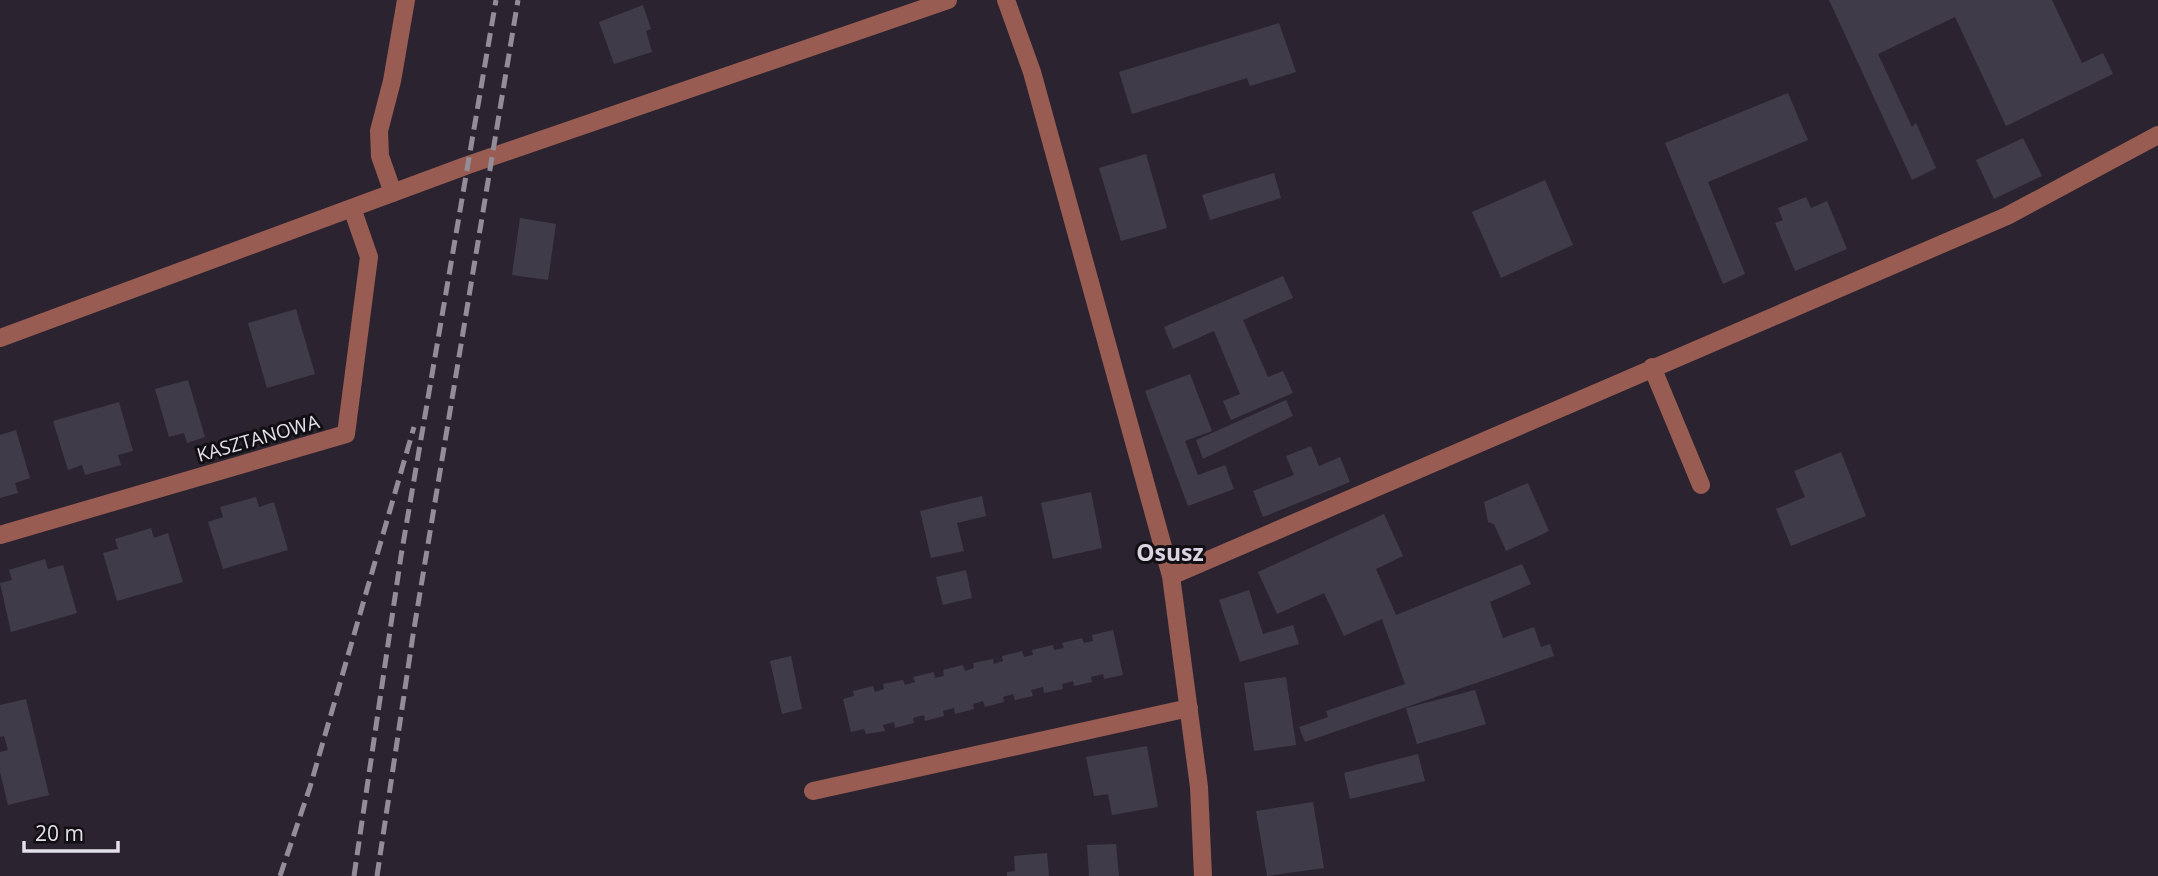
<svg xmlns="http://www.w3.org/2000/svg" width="2158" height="876" font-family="'Open Sans',sans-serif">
  <rect width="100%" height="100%" fill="#2b2430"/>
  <path fill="#403b48" d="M1829 0H2052L2082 63 2103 53 2113 74 2006 126 1955 17 1878 54 1912 127 1916 123 1936 168 1912 180Z
    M643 5 651 29 646 31 652 52 614 64 599 22Z
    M1279 23 1296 72 1250 86 1247 78 1132 114 1119 72Z
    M1788 93 1808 140 1708 182 1745 274 1723 284 1665 143Z
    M2023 138 2042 176 1994 199 1976 160Z
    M1146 154 1167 228 1121 241 1099 168Z
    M1274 173 1281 198 1210 220 1202 195Z
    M1545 180 1573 245 1501 278 1472 212Z
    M1806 197 1811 208 1827 201 1847 249 1795 271 1775 223 1783 220 1778 208Z
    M520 218 556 224 548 280 512 275Z
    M1283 276 1293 298 1243 320 1268 377 1283 371 1293 393 1231 420 1223 401 1240 394 1214 331 1173 349 1164 327Z
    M296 309 315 374 267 388 248 323Z
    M1190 374 1212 431 1185 441 1198 475 1225 465 1234 489 1188 506 1145 391Z
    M188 380 205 437 187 443 184 433 169 437 155 389Z
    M1286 400 1293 416 1203 459 1196 440Z
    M119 402 133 451 118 455 121 465 85 475 82 465 68 470 53 421Z
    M16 430 30 478 15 483 18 493 0 498V435Z
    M1311 446 1319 466 1340 457 1350 482 1263 517 1253 491 1294 475 1286 456Z
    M1841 452 1866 516 1791 546 1776 509 1805 497 1794 471Z
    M1528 483 1549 531 1506 551 1494 524 1488 522 1484 502Z
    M1091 492 1102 548 1053 559 1041 503Z
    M982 496 986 516 957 523 964 551 931 558 920 511Z
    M256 497 259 507 274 502 288 550 223 569 208 522 223 517 220 507Z
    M1384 514 1403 556 1376 569 1396 615 1522 564 1531 584 1490 602 1503 638 1534 627 1541 647 1550 644 1554 656 1305 742 1299 727 1328 717 1326 711 1405 684 1382 619 1344 636 1324 593 1277 614 1258 572Z
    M151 528 154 538 168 533 183 582 117 601 103 553 118 549 115 539Z
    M45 559 48 569 63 565 77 613 11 632 0 583 12 580 9 570Z
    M966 570 972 598 943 605 936 577Z
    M1249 590 1263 634 1293 625 1299 644 1240 662 1219 600Z
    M1113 630 1123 675 1104 679 1103 674 1091 677 1092 682 1074 686 1073 681 1062 684 1063 689 1044 693 1043 687 1031 690 1033 696 1015 700 1013 694 1003 697 1004 702 985 707 983 701 973 704 974 709 955 714 954 708 943 711 944 716 925 721 924 715 913 718 914 723 895 728 894 722 883 725 885 731 866 734 864 729 851 732 843 699 854 696 853 691 873 686 875 692 884 689 883 684 903 680 905 685 915 682 913 677 934 672 935 678 944 676 943 670 963 665 965 671 974 668 973 663 993 659 994 664 1003 661 1002 656 1022 651 1024 657 1033 655 1032 650 1053 645 1054 650 1064 648 1062 643 1082 638 1084 643 1093 641 1092 635Z
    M791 656 802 709 782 714 770 661Z
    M1286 677 1296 745 1254 751 1244 683Z
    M1475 690 1486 724 1417 744 1406 708Z
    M26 699 49 795 8 805 0 772V752L8 750 4 736 0 737V705Z
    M1147 746 1158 807 1112 815 1108 794 1094 796 1086 757Z
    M1418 754 1425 781 1350 799 1344 773Z
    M1313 802 1324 868 1267 876 1256 811Z
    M1116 844 1119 876H1089L1087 845Z
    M1047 853 1049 876H1007V872L1015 871 1014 856Z"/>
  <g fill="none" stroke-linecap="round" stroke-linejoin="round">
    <path stroke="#995c52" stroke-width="18" d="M1006 0 1032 72 1171 576 1199 787 1203 876
      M393 193 380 156 379 131 392 81 406 0
      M0 338 468 165 948 0
      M1652 367 1701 485
      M0 535 346 434 369 257 352 208
      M1171 576 2007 216 2158 135
      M813 791 1189 708"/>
    <path stroke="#938d97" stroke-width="5" stroke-dasharray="14 7" stroke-linecap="butt" d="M280 876 310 787 414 427
      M354 876 401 556 496 0
      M377 876 413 635 518 0"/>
  </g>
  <g text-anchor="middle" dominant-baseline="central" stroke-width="6" stroke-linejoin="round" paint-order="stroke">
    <g font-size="19" fill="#e5e1e9" stroke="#120f14">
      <text transform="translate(258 438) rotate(-16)">KASZTANOWA</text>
    </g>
    <g font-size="23" font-weight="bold" fill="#dbd3e2" stroke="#120f14">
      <text x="1170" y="552">Osusz</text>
    </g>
  </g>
  <path d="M24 841v10h94v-10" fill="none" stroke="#e5e1e9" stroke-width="3.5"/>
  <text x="35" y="841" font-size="21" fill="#e5e1e9" stroke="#120f14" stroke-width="5" paint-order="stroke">20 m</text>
</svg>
